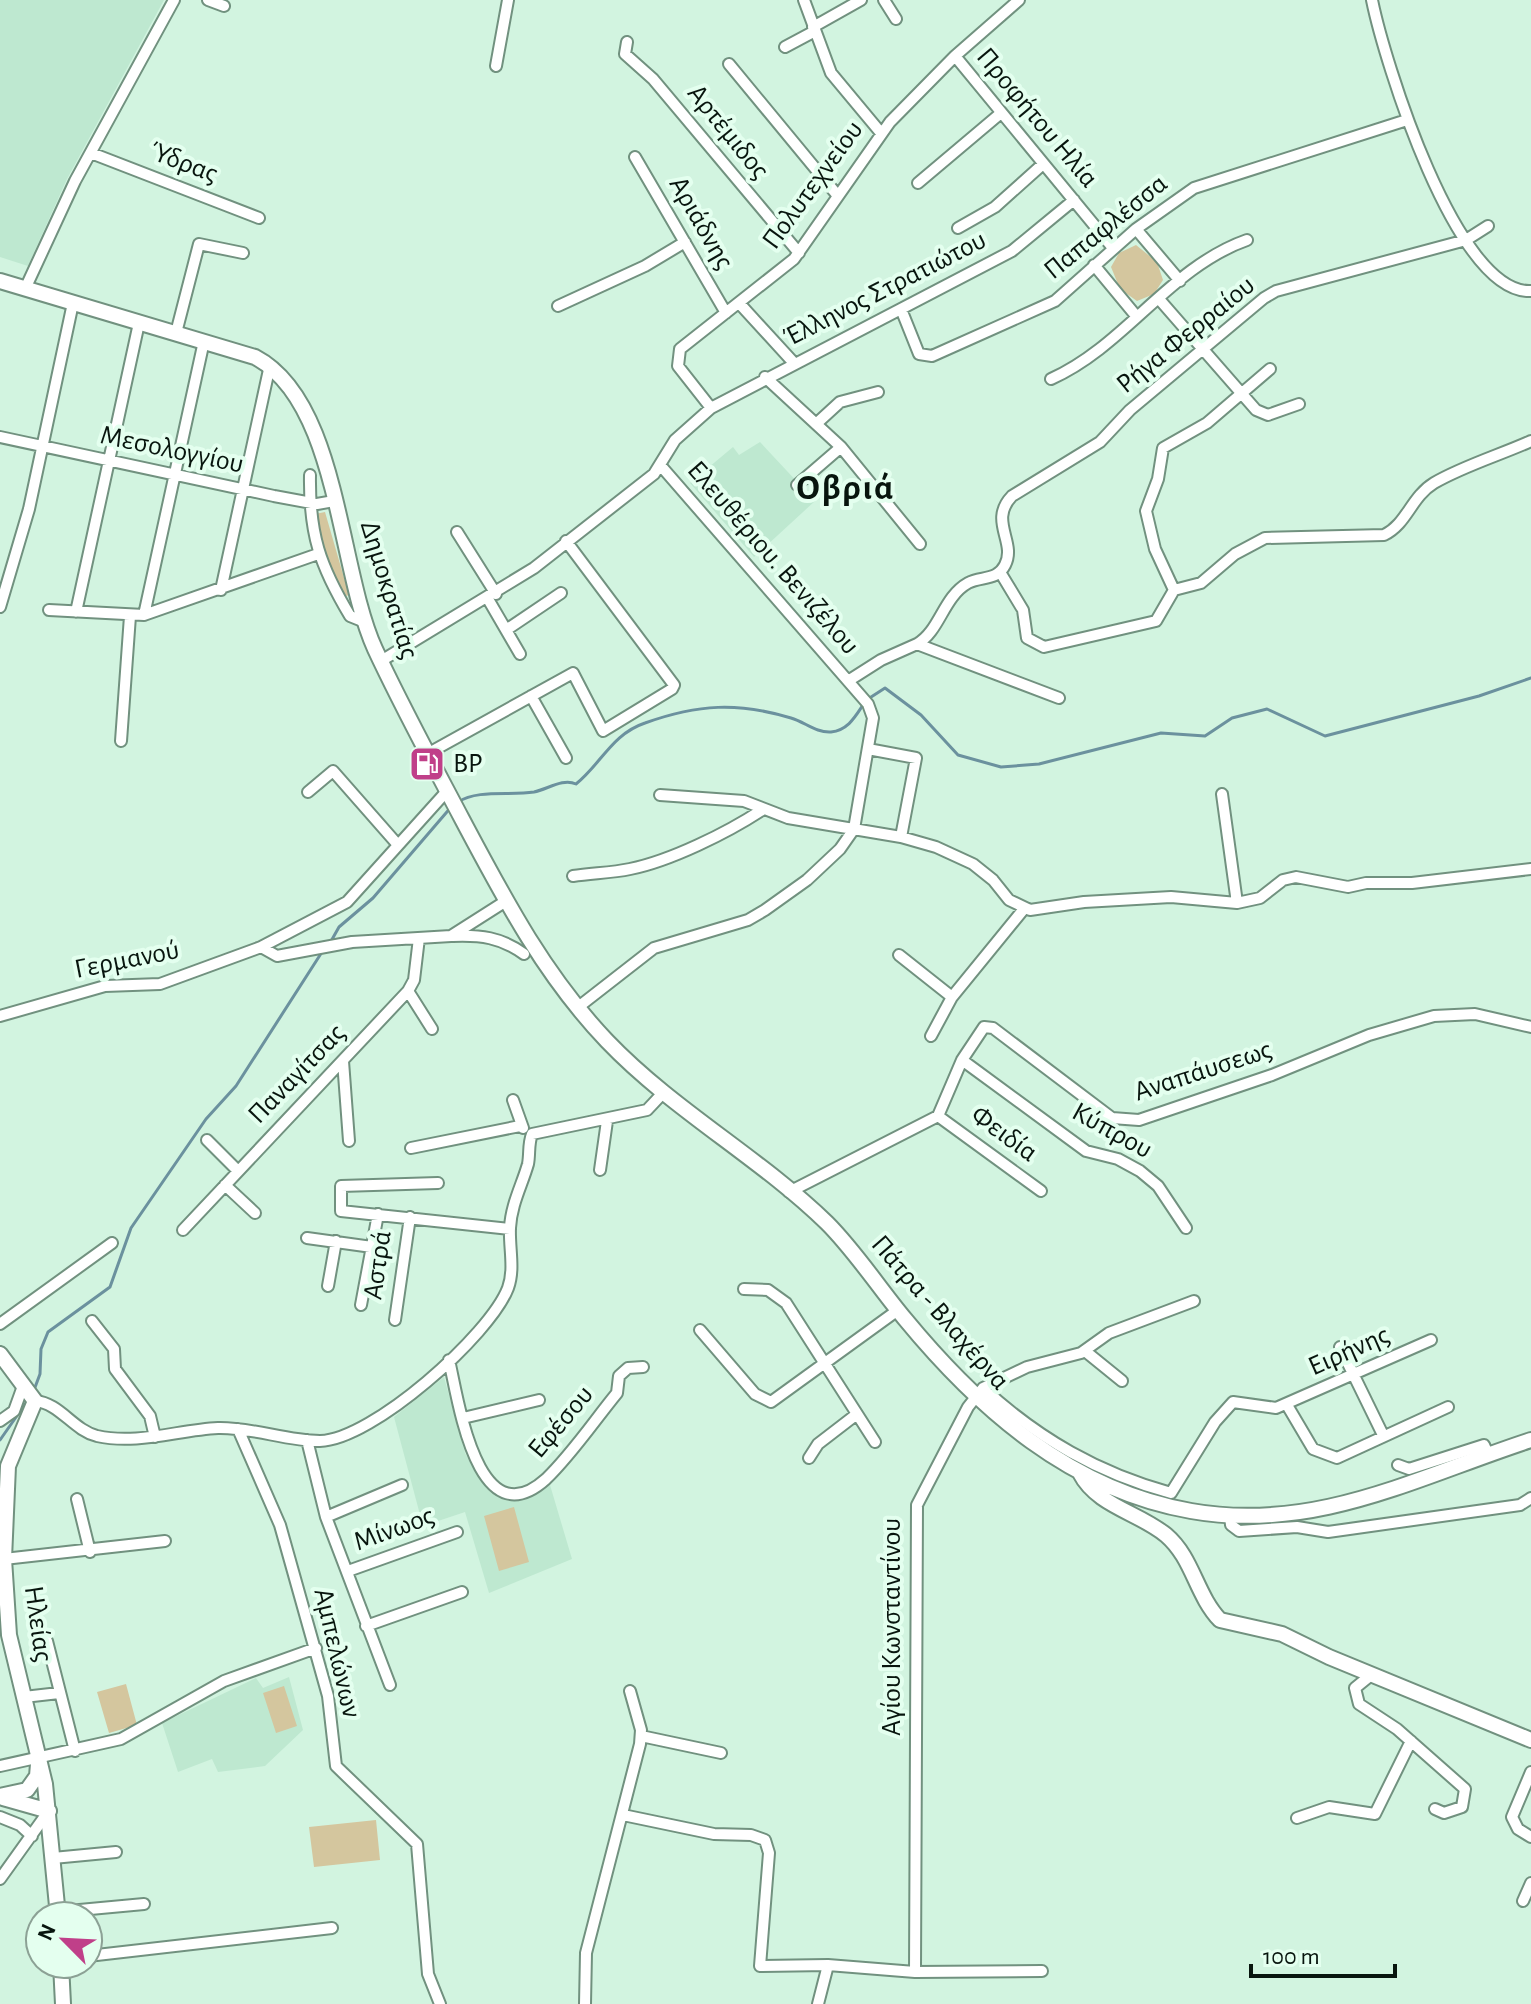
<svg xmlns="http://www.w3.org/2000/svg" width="1531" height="2004" font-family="'Alegreya Sans',sans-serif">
  <rect width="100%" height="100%" fill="#d2f4e0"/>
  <path fill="#bee8d0" d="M0 0H164L67 179 28 266 0 257Z
    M760 442 815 501 754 557 690 483 733 447 739 455Z
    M444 1377 465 1453 479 1478 490 1491 505 1497 550 1485 572 1559 489 1593 465 1512 423 1526 394 1417Z
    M289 1677 303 1730 265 1766 218 1772 212 1759 178 1772 162 1723 256 1678 263 1688Z"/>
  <path fill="#d4c69e" d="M1136 245 1157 262 1163 280 1154 294 1137 301 1120 289 1111 267 1119 253Z
    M325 512 349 595 346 596C331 569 320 545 315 514Z
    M514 1507 529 1562 499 1571 484 1516Z
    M126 1684 137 1725 109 1733 97 1692Z
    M284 1686 297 1726 276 1733 263 1693Z
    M376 1820 380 1860 314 1867 309 1827Z"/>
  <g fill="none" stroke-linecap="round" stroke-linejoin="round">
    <path stroke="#6b919e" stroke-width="3" d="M868 699 885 688 921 715 958 755 1001 767 1039 764 1161 733 1205 736 1232 718 1267 709 1325 736 1479 696 1531 678
      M458 802C478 789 510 796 534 792 548 789 563 778 576 784 601 764 612 734 645 723 698 704 738 702 791 718 805 722 816 733 831 732 848 730 855 717 863 705
      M330 943 339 927 373 898 452 806
      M34 1390 40 1374 41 1349 48 1332 110 1287 131 1228 206 1119 236 1086 322 952
      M0 1440 28 1400"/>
    <defs>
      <path id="minor" d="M208 0 224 6
        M804 0 831 73 881 133
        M884 0 896 19
        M1372 0C1384 59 1456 295 1531 291
        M813 27 861 0
        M627 42 625 54 653 79 799 253
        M785 47 815 31
        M955 56 1113 248
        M729 64 838 196
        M496 66 508 0
        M91 153 259 218
        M635 157 726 313
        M918 183 1001 113
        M958 228 995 207 1043 164
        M1136 229 1180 281
        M1094 265 1137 317
        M25 289 75 181 174 0
        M1159 299 1256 410 1268 415 1299 404
        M739 303 793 362
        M558 306 645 266 685 242
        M901 309 919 354 932 356 1055 301 1136 229 1194 188 1407 120
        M176 333 199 244 243 253
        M765 377 841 447 920 544
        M1051 379C1125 346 1170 267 1247 240
        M711 408 678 366 680 349 794 259 890 122 955 56 1019 0
        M816 424 840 402 878 392
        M0 437 274 496 317 504 334 501
        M310 475C309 534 320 566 350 616L365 622
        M797 485 841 447
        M457 532 496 594
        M1000 572 1023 610 1027 638 1044 647 1156 621 1174 590 1201 583 1235 554 1265 538 1384 535C1407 524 1411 497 1434 483 1463 466 1500 455 1531 441
        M221 590 270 365
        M1174 590 1155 549 1146 511 1158 479 1163 448 1207 423 1270 369
        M488 599 520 654
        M0 607 29 509 73 303
        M49 610 144 615 318 554
        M76 612 139 323
        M144 615 204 341
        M506 630 561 593
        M917 644C940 631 943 597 968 583 981 576 997 581 1005 565 1017 542 988 521 1012 496L1100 442 1130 410 1264 298 1276 291 1466 240 1488 226
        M381 661 534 568 654 474 675 440 711 408 1012 251 1074 200
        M848 681 881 660 917 644 1059 698
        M531 696 566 758
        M121 741 130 616
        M868 749 916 758 901 837
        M427 754 573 673 603 731 672 689 674 685 566 541
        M308 792 333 771 398 845
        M1222 794 1237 903
        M660 795 744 801 788 818 901 837 936 847 973 864 993 880 1009 900 1030 910 1084 902 1171 897 1237 903 1260 898 1283 880 1296 877 1348 887 1366 883H1412L1531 869
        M573 876C592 873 611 873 630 869 670 861 727 833 762 810
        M453 936C480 935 501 937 524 954
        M261 947 347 902 447 791
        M899 955 952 997
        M408 991 432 1029
        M577 1008 654 948 748 920 765 910 807 880 840 849 854 829 873 718 868 704 661 466
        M0 1016 105 986 160 984 261 947 277 956 352 942 451 936 506 901
        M931 1036 952 997 1023 910
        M962 1060 1086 1151 1118 1159 1140 1171 1158 1186 1186 1228
        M343 1061 349 1141
        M513 1100 523 1128
        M938 1116 1041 1191
        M207 1140 238 1171
        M411 1148 520 1126
        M600 1170 607 1121
        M438 1183 341 1186V1211L510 1229
        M225 1185 255 1213
        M789 1192 938 1116 962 1060 984 1027 993 1028 1112 1118 1139 1120 1272 1075 1369 1035 1434 1016 1475 1014 1531 1027
        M183 1230 408 991 414 980 419 938
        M307 1238 372 1247
        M328 1286 336 1241
        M744 1289 768 1290 786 1303 875 1442
        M361 1305 378 1214
        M395 1320 410 1217
        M92 1321 114 1349 115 1369 150 1416 155 1437
        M0 1324 112 1243
        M700 1330 755 1394 771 1402 898 1310
        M1340 1347 1383 1435
        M1085 1351 1122 1381
        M449 1360C458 1398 477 1541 546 1479 572 1454 594 1421 617 1393L619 1376 628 1368 643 1367
        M983 1388C1039 1439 1098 1473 1171 1493L1215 1422 1233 1402 1276 1408 1431 1340
        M35 1401C60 1403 73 1430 97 1436 137 1445 178 1430 218 1428 252 1427 286 1441 320 1441 372 1440 490 1335 508 1288 515 1269 509 1248 510 1228 511 1205 522 1185 528 1164 530 1154 528 1144 532 1134L647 1110 663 1093
        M1287 1405 1313 1449 1337 1458 1448 1407
        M463 1418 539 1400
        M0 1421 14 1411 23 1386
        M238 1429 280 1525 328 1696 336 1766 417 1844 428 1974 440 2004
        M307 1440 326 1517 390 1685
        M809 1458 818 1444 857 1414
        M1398 1465 1409 1469 1484 1445 1489 1456
        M77 1499 90 1552
        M1230 1516 1231 1525 1239 1531 1297 1527 1328 1532 1520 1505 1531 1498
        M326 1517 402 1485
        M4 1559 165 1541
        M348 1571 457 1532
        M366 1626 462 1592
        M47 1641 75 1751
        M1371 1675 1355 1688 1359 1704 1397 1729 1465 1789 1462 1807 1444 1813 1435 1809
        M24 1697 59 1693
        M641 1736 721 1753
        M0 1766 121 1739 224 1681 316 1648
        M1531 1772 1512 1817 1518 1829 1531 1837
        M623 1815 714 1834 751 1835 765 1840 769 1853 760 1966 828 1965 915 1972 1042 1971
        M0 1817 20 1825 32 1836
        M1297 1818 1329 1807 1375 1814 1411 1741
        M53 1858 116 1852
        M0 1879 48 1812
        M1523 1901 1531 1883
        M58 1912 144 1904
        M88 1956 332 1928
        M915 1972 917 1505 968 1407 983 1388 1027 1367 1081 1353 1109 1333 1194 1301
        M585 2004 586 1953 640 1744 641 1730 630 1691
        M818 2004 828 1965"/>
      <path id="major" d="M0 281 255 357C339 401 338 568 375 649 402 707 432 762 462 819 504 898 544 975 607 1041 673 1110 759 1157 827 1223 856 1252 879 1288 905 1319 980 1410 1071 1490 1191 1511 1315 1533 1417 1477 1531 1440
        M0 1354 35 1401 8 1466 4 1559 9 1635 45 1784 58 1916
        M1080 1473C1097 1506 1138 1512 1166 1535 1193 1558 1196 1595 1220 1620L1282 1634 1329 1657 1531 1740
        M0 1796 27 1790 37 1776 38 1764
        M3 1798 49 1811
        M61 1964 63 2004"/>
    </defs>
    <use href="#minor" stroke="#71917f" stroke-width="14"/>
    <use href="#major" stroke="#71917f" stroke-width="18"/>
    <use href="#minor" stroke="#fff" stroke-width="10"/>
    <use href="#major" stroke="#fff" stroke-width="14"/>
  </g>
  <defs>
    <symbol id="fuel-square" viewBox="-11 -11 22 22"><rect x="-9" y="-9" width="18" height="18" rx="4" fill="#c03f89" stroke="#e4ffef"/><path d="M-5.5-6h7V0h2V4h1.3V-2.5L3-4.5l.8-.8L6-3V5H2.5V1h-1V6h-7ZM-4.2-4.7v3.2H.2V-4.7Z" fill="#fff"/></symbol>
  </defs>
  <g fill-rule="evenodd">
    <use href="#fuel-square" x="407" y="744" width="40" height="40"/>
  </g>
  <g text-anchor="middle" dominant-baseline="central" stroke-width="8" stroke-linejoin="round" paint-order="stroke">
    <g font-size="28" fill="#08150e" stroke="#e4ffef">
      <text transform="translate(1037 118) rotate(50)">Προφήτου Ηλία</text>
      <text transform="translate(728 132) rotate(51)">Αρτέμιδος</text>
      <text transform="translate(184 163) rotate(21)">Ύδρας</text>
      <text transform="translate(813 185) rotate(-54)">Πολυτεχνείου</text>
      <text transform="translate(701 223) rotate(60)">Αριάδνης</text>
      <text transform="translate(1106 227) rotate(-39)">Παπαφλέσσα</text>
      <text transform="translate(885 289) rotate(-27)">Έλληνος Στρατιώτου</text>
      <text transform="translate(1186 335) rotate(-39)">Ρήγα Φερραίου</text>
      <text transform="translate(172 450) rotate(12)">Μεσολογγίου</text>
      <text transform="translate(773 558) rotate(49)">Ελευθέριου. Βενιζέλου</text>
      <text transform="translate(389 590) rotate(73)">Δημοκρατίας</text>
      <text transform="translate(127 960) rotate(-11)">Γερμανού</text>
      <text transform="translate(1203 1071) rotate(-18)">Αναπάυσεως</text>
      <text transform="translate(297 1074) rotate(-46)">Παναγίτσας</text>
      <text transform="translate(1112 1131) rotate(29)">Κύπρου</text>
      <text transform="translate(1004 1134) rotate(36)">Φειδία</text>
      <text transform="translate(378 1265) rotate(-82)">Αστρά</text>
      <text transform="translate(940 1313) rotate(49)">Πάτρα - Βλαχέρνα</text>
      <text transform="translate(1349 1351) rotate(-24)">Ειρήνης</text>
      <text transform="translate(561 1422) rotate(-50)">Εφέσου</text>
      <text transform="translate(394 1529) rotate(-20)">Μίνωος</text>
      <text transform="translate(38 1624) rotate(82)">Ηλείας</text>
      <text transform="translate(892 1627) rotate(-90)">Αγίου Κωνσταντίνου</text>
      <text transform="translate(337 1653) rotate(77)">Αμπελώνων</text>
    </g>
    <g font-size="28" fill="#08150e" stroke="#e4ffef" text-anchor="start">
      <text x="453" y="764">BP</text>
    </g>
    <g font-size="36" font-weight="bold" letter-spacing="2" fill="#08150e" stroke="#e4ffef">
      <text x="846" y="488">Οβριά</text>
    </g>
  </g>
  <g transform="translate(64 1940) rotate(294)"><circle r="38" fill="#e4ffef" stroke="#8ca195" stroke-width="2"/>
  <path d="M0-6L14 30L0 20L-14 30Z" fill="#c03f89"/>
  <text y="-12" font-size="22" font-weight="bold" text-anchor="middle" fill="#08150e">N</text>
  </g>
  <path d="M1251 1964v12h144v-12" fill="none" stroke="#08150e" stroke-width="4"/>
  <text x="1263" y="1964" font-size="24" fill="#08150e" stroke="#e4ffef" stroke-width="6" paint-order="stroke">100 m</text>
</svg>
